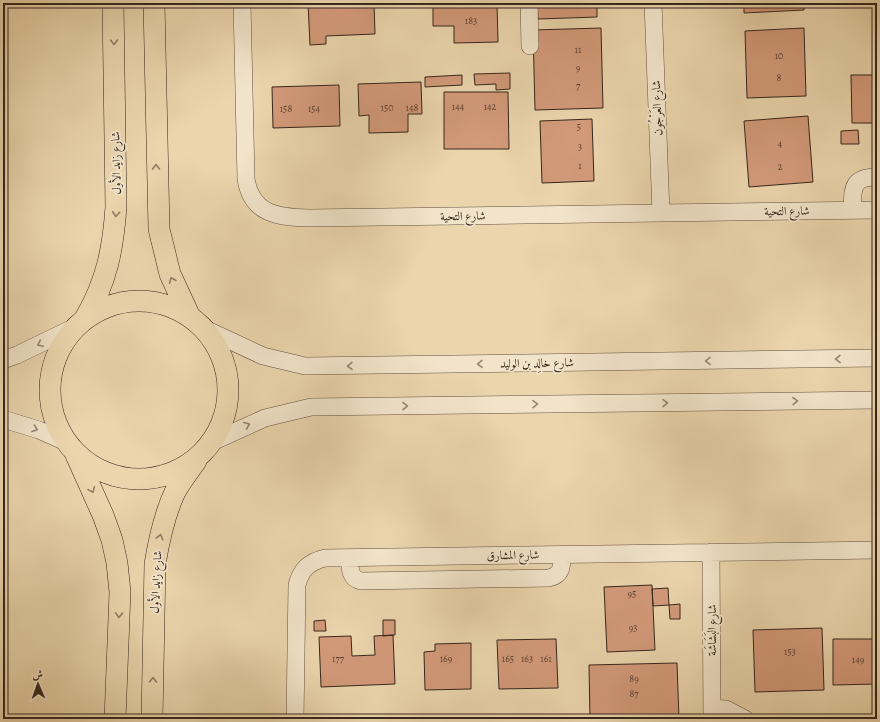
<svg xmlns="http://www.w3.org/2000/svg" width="880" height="722" font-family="Alegreya,Amiri,serif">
  <rect width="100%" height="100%" fill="#ebd5ad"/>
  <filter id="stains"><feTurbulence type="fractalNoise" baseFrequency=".005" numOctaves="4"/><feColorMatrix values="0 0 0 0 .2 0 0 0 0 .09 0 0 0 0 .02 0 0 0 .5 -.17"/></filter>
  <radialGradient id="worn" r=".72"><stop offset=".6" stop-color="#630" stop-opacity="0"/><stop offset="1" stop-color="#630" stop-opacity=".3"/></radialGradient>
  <path fill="#d39a7a" stroke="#36261c" d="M308 3H374L375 34 326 36V44L310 45Z
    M433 3H497L498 42 454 43V26H433Z
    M537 3H597V17L538 19Z
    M744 3H804V10L744 13Z
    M601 28 603 108 535 110 533 30Z
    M804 28 806 96 747 98 745 31Z
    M510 73V89L496 90V84L475 85 474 74Z
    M462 75V85L425 87V77Z
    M851 75H877V123H852Z
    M421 82 422 114H408V132L369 133V115L359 116 358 84Z
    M339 85 340 126 273 128 272 87Z
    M444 92H508L509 149H444Z
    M808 116 813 182 749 187 744 121Z
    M592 119 594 181 542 183 540 121Z
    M858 130 859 144H841V131Z
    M652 585 655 650 607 652 604 587Z
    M668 588 669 605 653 606 652 589Z
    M680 604V619H670L669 605Z
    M325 620 326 631H314V621Z
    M383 620H395V635L383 636Z
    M822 628 824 690 755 692 753 630Z
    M393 635 395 684 321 687 319 637 351 636 352 656 375 655 374 636Z
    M556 639 558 688 499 689 497 640Z
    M833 639H877V684L833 685Z
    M471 643V689L425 690 424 652 435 651V644Z
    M677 663 679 719H590L589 665Z
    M526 717V719H493V718Z"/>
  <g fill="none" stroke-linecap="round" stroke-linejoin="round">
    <defs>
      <path id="minor" d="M242 3 246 179C252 215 278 217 309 218L877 210
        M529 3 530 46
        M653 3 661 213
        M852 210C853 189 851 177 877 177
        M205 329 263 356 305 366 877 358
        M3 360 17 355 75 327
        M3 419 39 430 66 442
        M212 442 265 418 311 407 877 400
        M711 552 712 719
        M350 558C350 568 349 578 361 581L549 578C562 575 562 566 562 555
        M712 708 726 709 745 719
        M295 719 297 585C301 569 309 562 325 558L877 550"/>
      <path id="major" d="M154 3 159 229 170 274 189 315
        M50 390a89 89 0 1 1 178 0a89 89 0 1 1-178 0Z
        M86 317C107 280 113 249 116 207L113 3
        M76 455 103 515 112 540 117 563 120 592 115 719
        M152 719 155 564C159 540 164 515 175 492 181 481 189 471 196 461"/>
    </defs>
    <use href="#minor" stroke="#635240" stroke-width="18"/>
    <use href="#major" stroke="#36261c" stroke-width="22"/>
    <use href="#minor" stroke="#f2e4ca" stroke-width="17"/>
    <use href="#major" stroke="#ebd5ad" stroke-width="21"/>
  </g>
  <defs><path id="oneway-chevron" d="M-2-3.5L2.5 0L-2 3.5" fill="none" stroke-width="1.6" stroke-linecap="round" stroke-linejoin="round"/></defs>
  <g stroke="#907e64">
    <use href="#oneway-chevron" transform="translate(114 42) rotate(89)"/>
    <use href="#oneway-chevron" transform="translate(156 167) rotate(-91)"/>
    <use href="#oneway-chevron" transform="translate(116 214) rotate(94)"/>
    <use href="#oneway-chevron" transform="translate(172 280) rotate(-113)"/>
    <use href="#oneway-chevron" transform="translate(92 490) rotate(66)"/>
    <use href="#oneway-chevron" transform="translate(160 537) rotate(-76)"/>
    <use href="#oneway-chevron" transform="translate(119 615) rotate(92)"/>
    <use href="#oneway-chevron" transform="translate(153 680) rotate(-89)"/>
  </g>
  <g stroke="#948573">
    <use href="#oneway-chevron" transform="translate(40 344) rotate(155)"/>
    <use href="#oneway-chevron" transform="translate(838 359) rotate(179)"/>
    <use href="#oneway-chevron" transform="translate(708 361) rotate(179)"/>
    <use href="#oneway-chevron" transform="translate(480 364) rotate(179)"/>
    <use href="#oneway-chevron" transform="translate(350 366) rotate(179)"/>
    <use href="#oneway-chevron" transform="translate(795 401) rotate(-2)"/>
    <use href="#oneway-chevron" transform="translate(665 403) rotate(-1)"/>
    <use href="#oneway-chevron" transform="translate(535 404) rotate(-1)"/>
    <use href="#oneway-chevron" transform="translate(405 406) rotate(-1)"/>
    <use href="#oneway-chevron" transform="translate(247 425) rotate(-23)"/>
    <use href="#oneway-chevron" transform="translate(35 429) rotate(20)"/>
  </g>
  <g text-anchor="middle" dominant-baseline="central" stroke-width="3.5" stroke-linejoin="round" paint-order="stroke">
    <g font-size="10" fill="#5d4334">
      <text x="471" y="20">183</text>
      <text x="578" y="49">11</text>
      <text x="779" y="55">10</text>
      <text x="578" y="67">9</text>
      <text x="779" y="77">8</text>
      <text x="578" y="85">7</text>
      <text x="458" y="106">144</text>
      <text x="490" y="106">142</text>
      <text x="387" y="107">150</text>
      <text x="412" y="107">148</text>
      <text x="286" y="108">158</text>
      <text x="314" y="108">154</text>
      <text x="579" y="126">5</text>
      <text x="780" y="143">4</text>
      <text x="580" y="146">3</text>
      <text x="580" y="165">1</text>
      <text x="780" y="166">2</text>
      <text x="632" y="593">95</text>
      <text x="633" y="627">93</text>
      <text x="790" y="651">153</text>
      <text x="338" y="658">177</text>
      <text x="446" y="658">169</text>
      <text x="508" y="658">165</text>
      <text x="527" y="658">163</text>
      <text x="546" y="658">161</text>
      <text x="858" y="659">149</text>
      <text x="634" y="678">89</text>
      <text x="634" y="693">87</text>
    </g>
    <g font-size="12" fill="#36261c" stroke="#f2e4ca">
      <text transform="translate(657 108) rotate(-92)">شارع العَرْجُون</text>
      <text transform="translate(116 163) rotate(-91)">شارع زايد الأول</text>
      <text transform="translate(787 211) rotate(-1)">شارع التحية</text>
      <text transform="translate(463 216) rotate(-1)">شارع التحية</text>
      <text transform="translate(537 363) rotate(-1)">شارع خالِد بن الوليد</text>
      <text transform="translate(513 555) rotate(-1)">شارع المشارق</text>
      <text transform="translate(156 582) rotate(-87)">شارع زايد الأول</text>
      <text transform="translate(712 630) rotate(-90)">شارع البَشَاشَة</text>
    </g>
  </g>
  <rect width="880" height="722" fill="none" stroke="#ebd5ad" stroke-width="16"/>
  <rect x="4" y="4" width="872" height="714" fill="none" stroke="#36261c" stroke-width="2"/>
  <rect x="8" y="8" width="864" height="706" fill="none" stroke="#36261c"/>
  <g transform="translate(38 684) rotate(358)" stroke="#f2e4ca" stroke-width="3" paint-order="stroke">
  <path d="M0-3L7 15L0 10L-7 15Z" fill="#36261c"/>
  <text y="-6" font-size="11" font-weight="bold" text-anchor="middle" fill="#36261c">ش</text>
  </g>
  <rect width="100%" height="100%" filter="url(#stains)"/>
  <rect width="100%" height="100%" fill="url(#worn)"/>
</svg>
